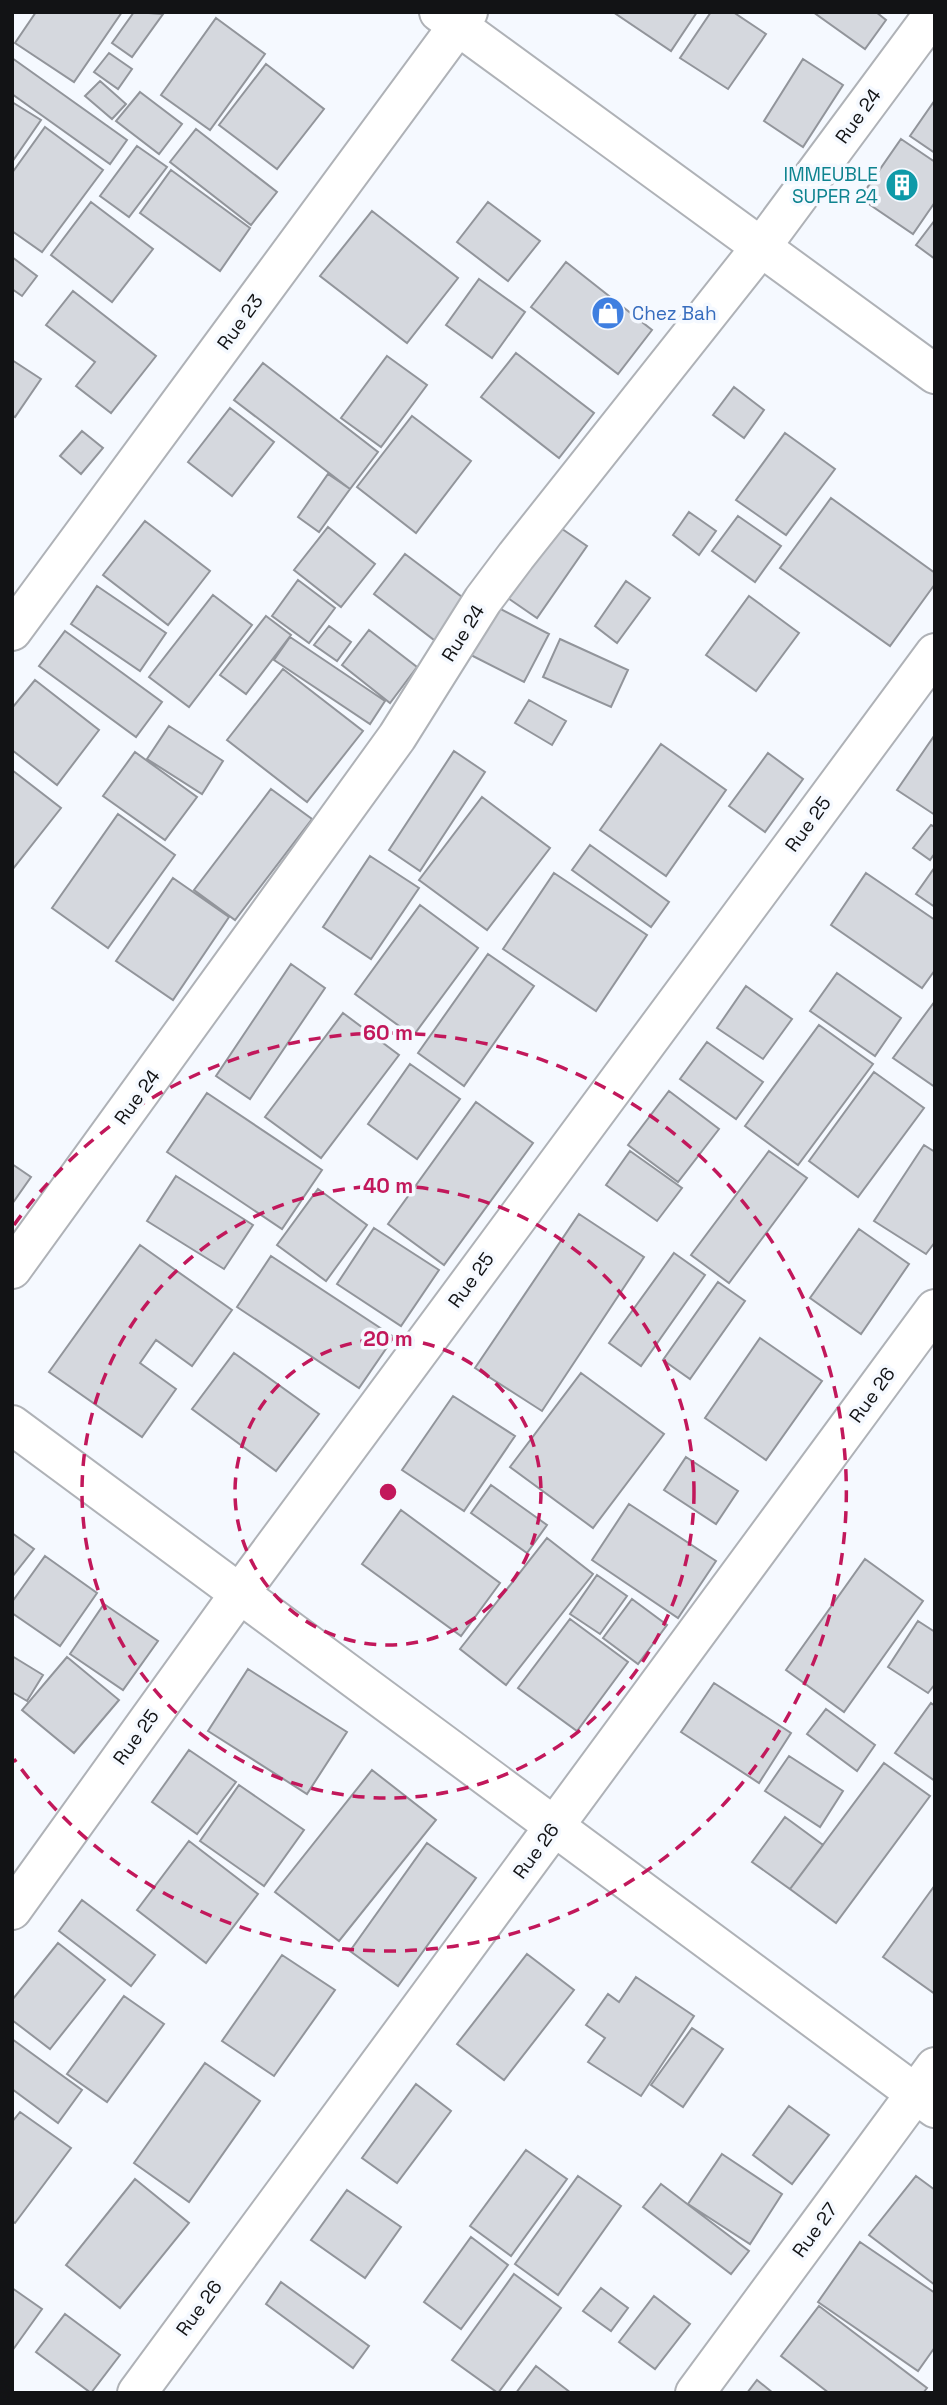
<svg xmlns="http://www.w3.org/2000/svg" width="947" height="2405" font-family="'Space Grotesk',sans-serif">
  <rect width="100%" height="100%" fill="#f5f9ff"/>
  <path fill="#d5d8de" stroke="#92959b" stroke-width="2" d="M36 12H122L74 82 15 43Z
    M134 12 163 14 132 57 112 43Z
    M613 12H697L671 51Z
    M711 12H733L766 34 728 89 680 58Z
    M813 12H876L886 20 865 49Z
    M216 18 265 54 210 130 161 95Z
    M109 53 132 69 118 89 94 72Z
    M12 58 127 140 110 164 12 94Z
    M803 59 843 85 803 147 764 121Z
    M266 64 324 109 277 169 219 125Z
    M100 81 126 104 112 119 85 96Z
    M140 92 182 124 159 154 116 121Z
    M935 100V153L910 136Z
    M12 102 41 120 12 162Z
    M45 127 103 170 42 252 12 231V173Z
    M196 129 277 192 251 225 170 162Z
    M901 139 935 162V202L913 234 860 198Z
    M137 146 167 167 129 217 100 196Z
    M171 170 250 228 220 271 140 213Z
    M91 202 153 249 112 302 51 255Z
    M488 202 540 241 508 281 457 242Z
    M372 211 458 278 407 343 320 276Z
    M935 220V259L916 245Z
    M12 257 37 276 22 296 12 289Z
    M566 262 652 330 618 374 531 307Z
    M479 279 525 312 492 358 446 325Z
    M73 291 156 356 111 413 76 386 95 362 46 325Z
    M516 353 594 413 559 458 481 397Z
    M387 356 427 385 381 447 341 418Z
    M12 360 41 379 15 417 12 415Z
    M263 363 378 452 350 489 234 400Z
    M734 387 764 410 744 438 713 415Z
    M230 408 274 442 232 496 188 462Z
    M412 416 471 461 416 533 357 487Z
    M82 431 103 448 81 474 60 456Z
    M785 433 835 469 786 535 736 500Z
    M328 474 350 489 319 532 298 517Z
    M831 498 935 573V584L890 646 780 568Z
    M689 512 716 531 699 555 673 535Z
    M738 516 781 546 755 582 712 551Z
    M549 520 587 546 537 618 499 592Z
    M145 521 210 571 168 625 103 575Z
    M328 527 375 564 341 607 294 570Z
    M405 554 470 603 438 643 374 594Z
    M298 580 335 608 309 643 272 616Z
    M626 581 650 598 617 643 595 626Z
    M97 586 166 633 140 671 71 624Z
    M213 595 252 625 189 707 149 677Z
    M749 596 799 633 756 691 706 655Z
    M487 602 549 634 524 682 461 650Z
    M266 616 291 635 246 694 220 675Z
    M329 626 351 642 337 661 314 645Z
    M369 630 417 667 390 703 342 665Z
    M65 631 162 702 136 737 39 666Z
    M290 637 385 701 370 724 274 660Z
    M560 639 628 670 611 707 543 677Z
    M283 669 363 731 307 802 227 740Z
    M35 680 99 730 57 785 12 750V708Z
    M529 700 566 721 552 745 515 723Z
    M169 726 223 761 202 794 147 759Z
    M934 736H935V815L897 790Z
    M661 744 726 790 666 876 600 830Z
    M454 751 485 772 420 871 389 850Z
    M135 752 197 797 165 840 103 796Z
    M768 753 803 779 765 832 729 806Z
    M12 770 61 808 12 870Z
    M271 789 312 819 235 920 194 890Z
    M482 797 550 848 487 930 419 880Z
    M118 814 175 855 108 948 52 908Z
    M931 825 935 827V853L930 860 913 848Z
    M590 845 669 902 651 927 572 870Z
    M370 856 419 888 371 959 323 927Z
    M935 867V907L916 894Z
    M554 873 647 935 596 1011 503 949Z
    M866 873 935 920V970L922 988 831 925Z
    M173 878 229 917 173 1000 116 961Z
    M420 905 478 948 413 1036 355 994Z
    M488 954 534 986 464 1086 418 1053Z
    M291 964 325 988 250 1099 216 1076Z
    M837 973 901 1018 875 1056 810 1011Z
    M746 986 792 1019 763 1059 717 1028Z
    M935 1001V1087L893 1058Z
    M343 1013 399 1055 321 1158 265 1117Z
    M819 1025 873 1064 798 1165 745 1126Z
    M707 1042 763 1082 736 1119 680 1079Z
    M410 1064 460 1099 417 1159 368 1124Z
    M874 1072 924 1108 858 1197 809 1161Z
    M669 1091 719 1129 678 1182 628 1145Z
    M207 1093 322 1170 282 1229 167 1152Z
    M476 1102 533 1143 444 1265 388 1224Z
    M924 1145 935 1152V1242L926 1254 874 1221Z
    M630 1151 682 1188 657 1221 606 1185Z
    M769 1151 807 1178 729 1283 691 1255Z
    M12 1164 31 1177 12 1204Z
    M176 1176 253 1225 224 1269 147 1221Z
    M318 1189 367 1225 326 1281 277 1245Z
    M579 1214 644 1257 542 1411 475 1368Z
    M374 1228 439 1270 401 1326 337 1284Z
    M859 1229 909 1264 861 1334 810 1298Z
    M140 1245 232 1310 192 1366 156 1340 140 1363 176 1389 142 1437 49 1372Z
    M674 1253 705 1275 641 1366 609 1343Z
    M271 1256 394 1337 359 1388 237 1307Z
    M718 1282 745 1301 690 1379 663 1360Z
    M760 1338 822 1381 766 1460 705 1418Z
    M234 1353 319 1414 276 1471 192 1409Z
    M581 1373 664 1434 593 1528 510 1467Z
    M453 1396 515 1436 464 1511 402 1470Z
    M686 1457 738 1491 716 1524 664 1490Z
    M491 1485 547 1525 527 1553 471 1513Z
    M629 1504 716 1561 678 1618 592 1560Z
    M401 1510 500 1583 461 1636 362 1564Z
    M12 1533 34 1549 12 1577Z
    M547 1538 593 1574 506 1685 460 1649Z
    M45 1556 97 1593 60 1646 12 1613V1602Z
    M865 1559 923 1601 844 1712 786 1670Z
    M597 1575 627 1596 600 1634 570 1614Z
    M632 1599 667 1625 638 1664 603 1638Z
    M104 1604 158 1641 123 1690 70 1654Z
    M570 1619 628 1662 577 1731 518 1688Z
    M918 1621 935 1632V1684L928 1693 888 1667Z
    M12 1656 43 1675 27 1701 12 1692Z
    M67 1657 119 1700 74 1753 22 1710Z
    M248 1669 347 1732 307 1794 208 1731Z
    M714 1683 791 1733 759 1783 681 1732Z
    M931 1703 935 1706V1781L895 1753Z
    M826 1709 875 1745 857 1771 807 1734Z
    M189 1750 236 1782 197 1834 152 1802Z
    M789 1756 843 1791 820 1827 765 1791Z
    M884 1763 930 1796 836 1923 790 1889Z
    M372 1770 436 1820 339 1941 275 1892Z
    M239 1785 304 1830 264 1886 200 1841Z
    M785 1817 823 1845 790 1889 752 1862Z
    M189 1841 258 1894 206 1963 137 1910Z
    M427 1843 476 1878 398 1986 350 1951Z
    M935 1885V1994L883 1957Z
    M82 1900 155 1955 131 1986 59 1931Z
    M58 1943 105 1980 50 2049 12 2020V2000Z
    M527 1954 574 1990 504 2080 457 2044Z
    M282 1955 335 1990 274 2076 222 2041Z
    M636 1977 694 2016 641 2096 588 2062 605 2038 586 2025 608 1994 619 2002Z
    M124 1996 164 2024 107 2102 67 2074Z
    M692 2028 723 2049 683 2107 651 2085Z
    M12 2039 82 2090 58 2123 12 2089Z
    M205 2063 260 2101 189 2202 134 2163Z
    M416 2084 451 2111 397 2183 362 2158Z
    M789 2106 829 2135 792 2184 753 2155Z
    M20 2112 71 2148 15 2223 12 2221V2122Z
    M526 2150 567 2179 511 2256 470 2226Z
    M722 2154 782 2194 750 2244 688 2204Z
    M578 2176 621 2206 558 2295 515 2264Z
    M916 2176 935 2190V2285L869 2235Z
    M135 2179 189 2223 120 2308 66 2265Z
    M661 2184 749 2251 731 2274 643 2207Z
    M347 2190 401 2227 365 2278 311 2240Z
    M471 2237 508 2265 461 2329 424 2302Z
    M860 2242 935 2293V2347L918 2371 818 2302Z
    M514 2274 561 2308 498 2393 452 2360Z
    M281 2282 369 2346 353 2368 266 2304Z
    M12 2288 42 2309 12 2351Z
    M601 2288 628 2308 611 2331 583 2311Z
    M654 2296 690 2324 655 2369 619 2342Z
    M819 2306 927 2388 923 2393H829L781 2356Z
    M65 2314 120 2355 91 2393 36 2352Z
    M536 2366 571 2393H516Z
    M757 2380 773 2393H747Z"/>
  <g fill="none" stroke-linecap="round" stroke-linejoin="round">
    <defs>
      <path id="minor" d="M12 631 468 12
        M12 1269 397 737 483 600 516 556 761 247 935 12
        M12 1425 935 2108
        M12 1910 240 1593 935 653
        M137 2393 935 1309
        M695 2393 935 2067"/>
      <path id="secondary" d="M439 12 935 374"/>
    </defs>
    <use href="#minor" stroke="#afb2b7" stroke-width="42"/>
    <use href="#secondary" stroke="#afb2b7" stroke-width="42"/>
    <use href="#minor" stroke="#fff" stroke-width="38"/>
    <use href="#secondary" stroke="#fff" stroke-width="38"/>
  </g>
  <g fill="none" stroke="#c2185b" stroke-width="3.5" stroke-dasharray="12 9">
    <circle cx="388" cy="1492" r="153"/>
    <circle cx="388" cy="1492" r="306"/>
    <path d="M14 1225A459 459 0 1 1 14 1759"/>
  </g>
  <defs>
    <symbol id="building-disc" viewBox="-11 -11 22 22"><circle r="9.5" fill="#0f9aa8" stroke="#f5f9ff"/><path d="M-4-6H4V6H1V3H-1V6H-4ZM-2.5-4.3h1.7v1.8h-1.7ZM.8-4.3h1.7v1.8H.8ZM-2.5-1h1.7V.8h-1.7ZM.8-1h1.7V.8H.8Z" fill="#fff"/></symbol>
    <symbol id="shop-disc" viewBox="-11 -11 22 22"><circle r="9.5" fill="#3f7fe0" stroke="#f5f9ff"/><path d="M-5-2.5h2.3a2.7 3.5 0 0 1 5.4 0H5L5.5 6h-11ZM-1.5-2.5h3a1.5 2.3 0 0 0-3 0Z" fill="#fff"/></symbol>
  </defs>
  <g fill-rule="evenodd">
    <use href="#building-disc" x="883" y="166" width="38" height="38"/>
    <use href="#shop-disc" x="589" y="294" width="38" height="38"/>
  </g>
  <g text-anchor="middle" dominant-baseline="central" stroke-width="7" stroke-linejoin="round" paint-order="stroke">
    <g font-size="19" fill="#121315" stroke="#f5f9ff">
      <text transform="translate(858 116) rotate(-54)">Rue 24</text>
      <text transform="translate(240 322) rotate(-54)">Rue 23</text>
      <text transform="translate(463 633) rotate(-58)">Rue 24</text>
      <text transform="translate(808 824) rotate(-54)">Rue 25</text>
      <text transform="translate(137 1097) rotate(-54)">Rue 24</text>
      <text transform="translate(471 1280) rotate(-54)">Rue 25</text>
      <text transform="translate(872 1395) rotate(-54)">Rue 26</text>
      <text transform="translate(136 1737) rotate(-54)">Rue 25</text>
      <text transform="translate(536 1851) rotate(-54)">Rue 26</text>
      <text transform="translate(815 2230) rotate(-54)">Rue 27</text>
      <text transform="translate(199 2308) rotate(-54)">Rue 26</text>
    </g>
    <g font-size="19" fill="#0d838f" stroke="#f5f9ff" text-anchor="end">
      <text x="878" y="174">IMMEUBLE<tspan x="878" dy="22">SUPER 24</tspan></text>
    </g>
    <g font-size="19" fill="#366cbe" stroke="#f5f9ff" text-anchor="start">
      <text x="632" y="313">Chez Bah</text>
    </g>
  </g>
  <circle cx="388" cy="1492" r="10" fill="#c2185b" stroke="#f5f9ff" stroke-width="3.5"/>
  <g font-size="21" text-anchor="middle" font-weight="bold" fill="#c2185b" stroke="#f5f9ff" stroke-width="7" stroke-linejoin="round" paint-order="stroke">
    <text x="388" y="1040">60 m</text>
    <text x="388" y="1193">40 m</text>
    <text x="388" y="1346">20 m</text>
  </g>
  <rect width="947" height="2405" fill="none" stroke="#121315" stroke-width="28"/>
</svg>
